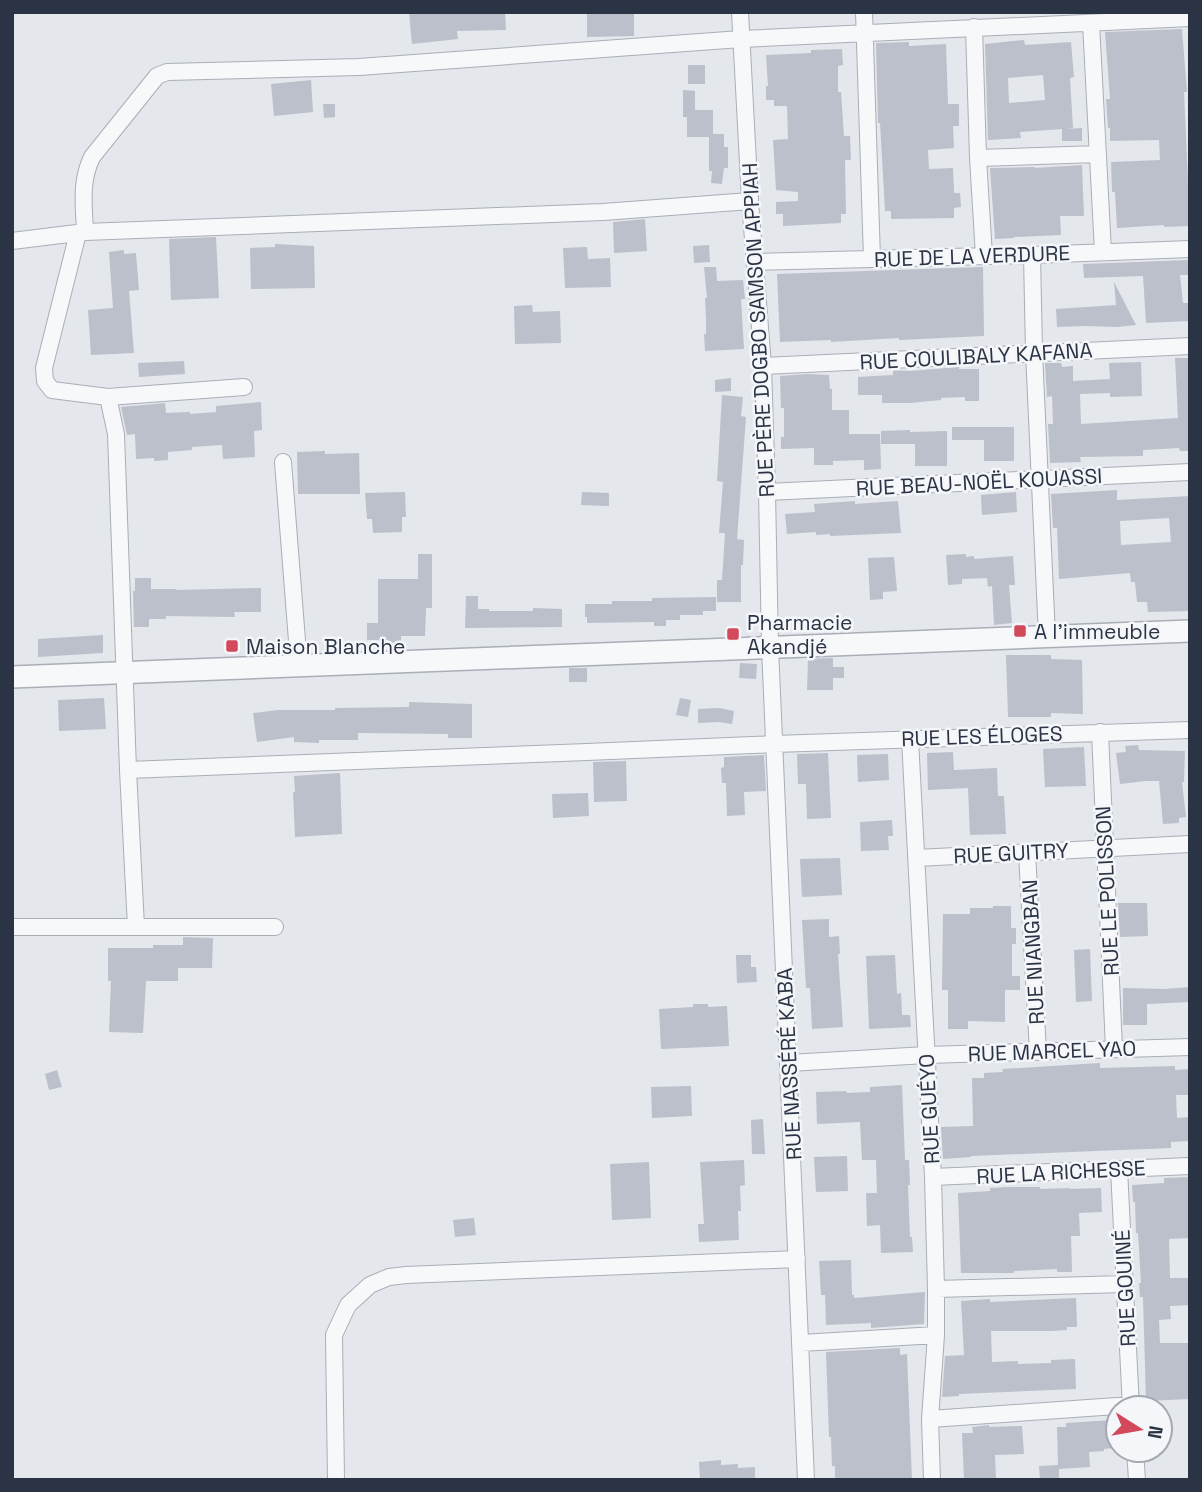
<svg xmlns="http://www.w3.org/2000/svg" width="1202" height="1492" font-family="'Space Grotesk',sans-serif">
  <rect width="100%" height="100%" fill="#e4e7ec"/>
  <path fill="#bbc0ca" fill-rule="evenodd" d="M409 12H505L506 30 457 31 458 39 412 44Z
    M587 12H634V36L587 37Z
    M1182 29 1187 92H1184L1190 226 1164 227V225L1117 228 1115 192H1112L1111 162 1160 160 1159 140 1110 141V128H1108L1106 99H1110L1105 32Z
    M1024 40 1025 45 1071 42 1074 77 1070 78 1073 128 1064 129 1082 128V141H1062V129L1020 132 1021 138 988 140 985 44ZM1043 75 1045 100 1009 103 1008 78Z
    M909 42V46L946 44 948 104H959V126H953L954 148 928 150 929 169 953 168 954 193H960L961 207 954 208V218L891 219V211H885L880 123H878L876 43Z
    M842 49 843 65 838 66V92H841L844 136H850L851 160H845L846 214H841V223L783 226V214H776V202L798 201V192L776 190 773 140 788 139 787 106H774V100H766V86H768L766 55 811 53V50Z
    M688 65H705V84H688Z
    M311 80 313 112 274 116 271 84Z
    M683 90 695 91V110H713V134H724V147H728V168H724L722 184 711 183 712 171H709V137H687V117H683Z
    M323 104H335V117L324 118Z
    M1082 165 1084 216H1060L1061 235 1014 237V238L995 239 990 168 1035 167V168Z
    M645 219 647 251 614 253 613 222Z
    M216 237 219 298 171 300 169 239Z
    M275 244 314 246 315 288 251 289 250 248 275 247Z
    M709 245 710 262 694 263 693 246Z
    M587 247 588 259 610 258 611 287 565 288 563 248Z
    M124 250V254L136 253 139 290 129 291 134 353 91 355 88 310 113 308 109 252Z
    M1190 260V275H1180L1183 303H1190V321L1146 323 1143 276 1084 278 1083 264Z
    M704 267H716L717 281 743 280 745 299H741L744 349 705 351 704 334H706V320L705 298H707Z
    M983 267 984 336 899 340V338L831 342V340L780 342 777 274Z
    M1114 282 1136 325 1117 327 1085 326 1057 327 1056 309 1116 305Z
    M532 305 533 312 560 311 561 343 515 344 514 306Z
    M1175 358H1190V451H1180L1179 448 1143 450V456L1080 457 1081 462 1050 463 1048 424H1053L1052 396 1047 397 1045 363H1061L1062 367 1073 366V381L1110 379 1109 363 1141 362 1142 396 1110 397V393L1080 394 1081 424 1178 418Z
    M184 361 185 374 139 377 138 363Z
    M959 367V369H979V401H965V397L941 398V400L910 403H882V395H858V377L893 375V370L910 371Z
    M807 374 829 375 830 389H832V410H849V434H880L881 469 864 470V460L833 461V465H814V448L781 449V437H784V408H781L780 376Z
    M731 378V391L715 392V380Z
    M722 395 743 397 741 416 746 417 737 539 744 540 743 565H741V602H717V580H722L725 533H719L723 482 717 481Z
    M261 402 262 430 254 431 255 457 223 459 222 445 192 447V450L168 452V460L154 461V458L136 459 135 434 127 435 121 407 165 403 166 413 190 412V414L216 412V406Z
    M952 427H1014V461H984V440H952Z
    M910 430V432L947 431V466H915V444H881V431Z
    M325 451V454L359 453 360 494H298L297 452Z
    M1117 490V500L1190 496V611L1148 612 1147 602H1137L1135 582H1131L1130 573 1059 579 1057 528H1053L1051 494ZM1169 518 1171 542 1121 545 1120 521Z
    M405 492 406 517H402V532L373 533 372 519H367L365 493Z
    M582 492 609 493V506L581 505Z
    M1016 492 1017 512 982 515 981 495Z
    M855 501V504L898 501 901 533 830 536V534L816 535V532L787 534 785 514 815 512 814 504Z
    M418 554H432V608H426L425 636H401V645H388V640H367V623H378V579H418Z
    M966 554V557L974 556V559L1013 556 1015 585H1009L1012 623 994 625 992 586 988 587 987 578 962 579V584L948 585 946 555Z
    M894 557 897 591 883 592V599L870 600 868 558Z
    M135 578H151V589H176V590L261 588V612H234L235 617 166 616V619H149V627H134L133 591H135Z
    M466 596H478V609H489V611H533V608L562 609V627L465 628Z
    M716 597V611H703V615H680V620H666V626H654V622L587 623V617H585V604H612V601H652V598Z
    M103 635V653L38 657V639Z
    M1006 655H1051V659L1082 660 1083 714 1051 713V717H1008Z
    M833 658V667H844V678H833V690H807L808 659Z
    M740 663 757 664 756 679 739 678Z
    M569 668H587V682H569Z
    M104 698 106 729 59 731 58 700Z
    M680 698 691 700 688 717 676 715Z
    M409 702 472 704V738H448V734L358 733V740H319V743L294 742V737L257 742 253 713 278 710H335V708L409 707Z
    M719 708 734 711 732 724 719 722 698 723V709Z
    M1138 745 1139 750 1185 751 1184 782H1182L1186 817 1179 818V823L1163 824 1159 781H1146L1120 784 1116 753 1126 752 1125 746Z
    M1084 747 1086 786 1045 787 1043 749Z
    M953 752 954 770 997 768 998 796H1004L1006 834 970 835 968 788 928 790 927 753Z
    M828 753 831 818 807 819 806 784H798L797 754Z
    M888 754 889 780 858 782 857 755Z
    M764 755 766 791 744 792 745 815 727 816 726 783H722L721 768 724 767V757Z
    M626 761 627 801 594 802 593 762Z
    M340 773 342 834 295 837 293 792H295L294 776Z
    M588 793 589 816 553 818 552 794Z
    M892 820 893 836H888L889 850 861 851 860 822Z
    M840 858 842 895 802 897 800 859Z
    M1118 903H1147L1148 936 1120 937Z
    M993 906H1011V928H1016V944H1012V976H1020V990H1005V1022L968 1021V1029H948V990H942L943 914H970V908H993Z
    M829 919V937L839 936 840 954H838L843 1027 812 1029 810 988H806L802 920Z
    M183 937 213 938 212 968H178V981H146L143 1033 109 1032 111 981H108V948H153V945H183Z
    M1090 949 1092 1001 1076 1002 1074 950Z
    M736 955H751V967H756L757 982 737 983Z
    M895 955 897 994 901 993 902 1015H910L911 1027 869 1029 866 956Z
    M1190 987V1002L1147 1004V1025H1123V988L1165 989Z
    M693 1004H708V1007L727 1006 729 1046 661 1049 659 1009 693 1007Z
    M1100 1063V1068L1175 1066V1070L1190 1069V1095H1176L1177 1118 1190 1117V1141L1171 1142V1148L971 1156V1157L943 1159 941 1127 973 1126 972 1078H984V1073L1003 1072 1002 1069Z
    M57 1070 62 1087 49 1090 45 1074Z
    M902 1085 905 1160H909L910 1185H908L910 1237H912L913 1252 881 1253 880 1225 867 1226 866 1193H877L876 1160H862L860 1122 817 1124 816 1092 846 1091 847 1093 870 1092V1087Z
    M691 1086 692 1116 652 1118 651 1087Z
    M763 1119 765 1154H752L751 1120Z
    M847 1156 848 1191 816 1192 814 1157Z
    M744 1160 745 1185 740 1186 741 1211H738L739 1240 699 1242 698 1224H704L700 1162Z
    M649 1162 651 1218 612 1220 610 1164Z
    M1190 1177V1238L1169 1239 1170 1278H1190V1305L1170 1306 1171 1319 1159 1320 1160 1343H1190V1399L1146 1401 1143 1297H1140L1139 1283H1141L1138 1233H1136L1135 1202H1133L1132 1185 1164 1183V1178Z
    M1009 1187H1040V1189L1070 1188V1189L1101 1188 1102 1212 1079 1213 1080 1236H1071L1072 1272H1057V1269L1014 1271V1273H961L958 1193 990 1191V1188Z
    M474 1218 476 1235 455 1237 453 1220Z
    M851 1260 852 1295H854V1298L925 1292 924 1324 871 1328V1323L826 1325 825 1295H821L819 1261Z
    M1076 1298 1077 1327H1067V1330L1051 1331H991L992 1362 1018 1361V1364L1051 1363V1360L1075 1359 1076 1389 959 1394V1396L942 1397 945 1356 964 1355 961 1301 990 1299V1302Z
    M900 1348V1355L907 1354 912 1480H835V1466H832L831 1437H829L826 1352Z
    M1113 1420 1114 1448 1104 1449V1451L1089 1452 1090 1467 1059 1469V1479L1040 1480 1039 1466 1058 1465 1057 1427H1066V1423Z
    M989 1425V1427L1022 1426 1024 1454 995 1455 996 1480H964L962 1433H973L972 1427Z
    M721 1460V1465L738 1464V1468L755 1467V1480H700L699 1462Z"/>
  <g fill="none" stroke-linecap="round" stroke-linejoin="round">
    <defs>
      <path id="minor" d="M740 12 750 201 763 366 767 492 770 647 806 1480
        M864 12 872 259
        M1091 23 1103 252
        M974 27 978 158 984 256
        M978 158 1098 154
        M85 232C84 205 80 182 92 157L157 76 167 72 359 67 741 39 1190 18
        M78 233 44 368 45 381 52 390 108 397 116 434 128 770 587 752 775 744 1190 730
        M12 241 85 232 603 212 750 201
        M1032 255 1034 352 1047 637
        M755 262 1032 255 1190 249
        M763 366 1190 346
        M108 397 244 387
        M283 462 299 666
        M767 492 1190 472
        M1100 732 1114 1049
        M910 739 933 1177 936 1289V1335L930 1419 932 1480
        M128 770 136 927
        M1027 853 1038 1052
        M917 858 1190 844
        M12 927H275
        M789 1063 926 1055 1190 1047
        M1119 1169 1131 1408
        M933 1177 1190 1166
        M936 1289 1125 1284
        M801 1343 936 1335
        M930 1419 1131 1405
        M1135 1450 1137 1480
        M336 1480 334 1335 348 1305 370 1285 389 1277 406 1275 797 1259"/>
      <path id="tertiary" d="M12 677 1190 631"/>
    </defs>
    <use href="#minor" stroke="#a9aeb7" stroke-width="18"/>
    <use href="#tertiary" stroke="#a9aeb7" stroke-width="24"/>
    <use href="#minor" stroke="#f7f8fa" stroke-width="16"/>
    <use href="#tertiary" stroke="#f7f8fa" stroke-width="21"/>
  </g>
  <g fill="#d1495b" stroke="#f4f6f9" stroke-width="2.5">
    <rect x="1013" y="624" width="14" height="14" rx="3.5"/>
    <rect x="726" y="627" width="14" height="14" rx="3.5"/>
    <rect x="225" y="639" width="14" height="14" rx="3.5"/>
  </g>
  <g text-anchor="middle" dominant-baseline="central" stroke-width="5" stroke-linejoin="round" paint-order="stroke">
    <g font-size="21" fill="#2b3445" stroke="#f4f6f9">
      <text transform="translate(972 256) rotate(-2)">RUE DE LA VERDURE</text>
      <text transform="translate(758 330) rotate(-93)">RUE PÈRE DOGBO SAMSON APPIAH</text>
      <text transform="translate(976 356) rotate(-3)">RUE COULIBALY KAFANA</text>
      <text transform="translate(979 482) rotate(-3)">RUE BEAU-NOËL KOUASSI</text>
      <text transform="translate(982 736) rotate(-2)">RUE LES ÉLOGES</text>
      <text transform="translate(1011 853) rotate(-3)">RUE GUITRY</text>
      <text transform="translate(1107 891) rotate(-93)">RUE LE POLISSON</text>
      <text transform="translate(1033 952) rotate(-93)">RUE NIANGBAN</text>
      <text transform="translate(1052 1051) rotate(-2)">RUE MARCEL YAO</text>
      <text transform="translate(789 1064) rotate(-93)">RUE NASSÉRÉ KABA</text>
      <text transform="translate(929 1109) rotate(-93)">RUE GUÉYO</text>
      <text transform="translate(1061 1172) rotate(-3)">RUE LA RICHESSE</text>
      <text transform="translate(1125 1288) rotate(-93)">RUE GOUINÉ</text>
    </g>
    <g font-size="21" fill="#2b3445" stroke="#f4f6f9" text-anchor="start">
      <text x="747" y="622">Pharmacie<tspan x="747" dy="24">Akandjé</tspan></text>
      <text x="1034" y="631">A l'immeuble</text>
      <text x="246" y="646">Maison Blanche</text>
    </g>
  </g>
  <rect width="1202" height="1492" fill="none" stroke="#2b3445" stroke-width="28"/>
  <g transform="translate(1139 1429) rotate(101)"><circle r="33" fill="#f4f6f9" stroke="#a4a8b1" stroke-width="2"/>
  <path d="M0-5L12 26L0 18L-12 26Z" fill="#d1495b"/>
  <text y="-10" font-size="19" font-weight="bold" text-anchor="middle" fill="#2b3445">N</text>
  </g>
</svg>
